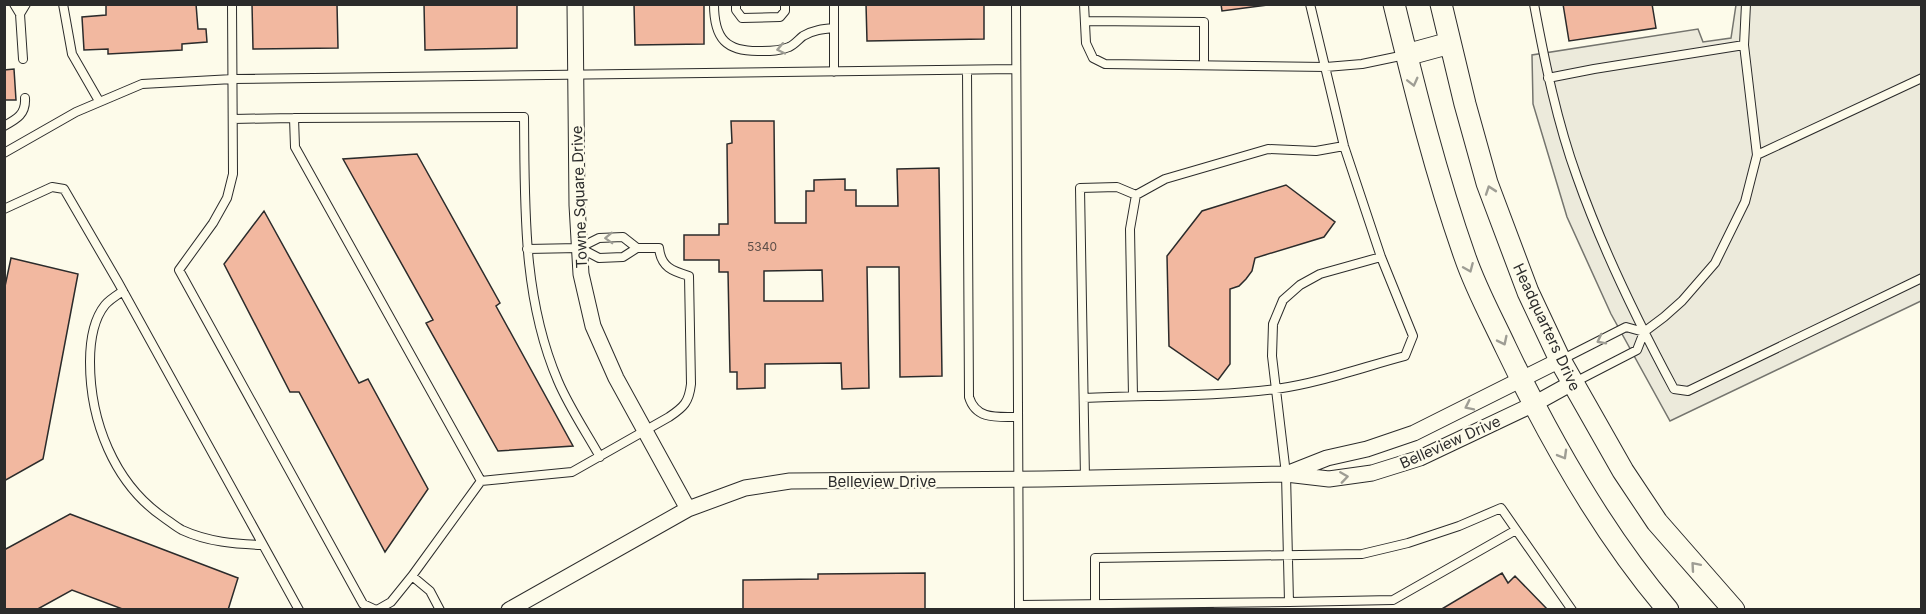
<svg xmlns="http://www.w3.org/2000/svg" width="1926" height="614" font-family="Inter,sans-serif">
  <rect width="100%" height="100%" fill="#fdfbea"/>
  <path fill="#eceadb" stroke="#74746e" stroke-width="1.5" d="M1736 5H1921V301L1670 421 1611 314 1567 217 1533 104 1532 55 1698 29 1703 42 1731 38Z"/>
  <path fill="#f2b8a0" stroke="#2b2b2b" stroke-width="1.5" fill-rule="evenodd" d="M106 4H196L198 29H206L207 42 182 44V50L108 54V49L84 50 82 17 106 15Z
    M252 4H337L338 48 253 49Z
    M424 4H517V48L425 50Z
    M634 4H704V44L635 45Z
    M866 4H984V39L867 41Z
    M1221 4H1267V5L1222 11Z
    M1563 4H1652L1656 28 1569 41Z
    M14 69 16 100H4V70Z
    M731 121H774L775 223H806V191H814V180L845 179V190H856V206H898L897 169 939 168 942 376 900 377 899 267H867L869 388 842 389 841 363 765 364V388L737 389V372H730L728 272H719V260H684V235H719V224H728L727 144 732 143ZM822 270 823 301H764V271Z
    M417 154 500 303 496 306 573 446 498 451 426 323 433 320 343 159Z
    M1286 185 1335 222 1324 237 1255 258 1252 271 1246 279 1239 286 1230 289V364L1218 380 1169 346 1167 256 1202 211Z
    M264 211 359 383 368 379 428 489 385 552 299 392H290L224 264Z
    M11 258 78 274 43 459 4 481V291Z
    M70 514 238 578 228 610H125L72 590 36 610H4V550Z
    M925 573V610H743V580L818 579V574Z
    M1502 573 1508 583 1515 576 1548 610H1440Z
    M1213 607V610H1120V608Z"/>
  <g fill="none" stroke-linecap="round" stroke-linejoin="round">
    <defs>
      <path id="lane" d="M14 4 20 14 23 59
        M63 4 72 54 99 101
        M232 4 233 174 227 198 213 223 179 270 363 604 376 610
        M714 4C714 39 726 52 761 51 771 51 780 51 789 47 794 45 798 40 803 36 813 30 823 29 834 28
        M736 4V10L742 18 780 17 785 11V4
        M834 4V72
        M1016 4 1019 608
        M1084 4 1086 43 1093 58 1105 64 1326 67 1362 64 1405 55
        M1534 4C1545 63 1557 122 1577 177 1603 251 1637 320 1674 389L1688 391 1922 278
        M20 14 26 4
        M1085 21 1204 22V64
        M967 70 969 397C976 420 997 417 1018 417
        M1548 78 1594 69 1744 45
        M233 119 294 118
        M4 126C17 119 26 114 25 98
        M4 153 76 112 142 84 233 79 1016 69
        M1757 155 1922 78
        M4 209 52 187 64 189 118 282 299 610
        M527 249 579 248 599 238 623 237 637 248
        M123 291C117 295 109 300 105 305 93 320 90 344 90 362 90 421 114 483 163 517 169 521 176 527 182 530 208 542 235 544 262 545
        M1561 360 1626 327 1644 332
        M1573 383 1637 350 1644 332 1664 317 1682 301 1715 263 1745 202 1757 155 1744 45 1746 4
        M1133 396 1130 229 1136 195 1165 179 1268 149 1316 151 1344 146
        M1084 398C1148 395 1213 397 1276 389 1320 383 1363 367 1405 356L1413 336 1381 257 1344 146 1310 4
        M1085 479 1080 188 1117 187 1136 195
        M481 481 295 147 294 118 524 117C525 206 522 297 558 381 569 407 586 432 600 457
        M412 576 481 481 572 472 669 417C684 407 689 402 691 384L689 276C672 271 661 267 659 248H637L623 257 599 258 580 248
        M1289 602 1393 600 1516 530
        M1019 605 1289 602 1286 474 1272 356 1273 324 1283 300 1300 285 1320 274 1381 257
        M377 610 391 602 412 576 430 591 440 610
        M1095 610V558L1362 554 1408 543 1459 526 1501 508 1572 610"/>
      <path id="street" d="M575 4 577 205 581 274 593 326 616 378 688 509
        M1289 473 1327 458 1367 449 1414 433 1560 360
        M509 610 688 509 745 488 790 481 1043 479 1286 474 1329 479 1372 473 1420 458 1534 404 1572 383"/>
      <path id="secondary" d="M1394 4C1415 90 1436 175 1465 257 1476 289 1492 318 1506 348 1549 438 1603 534 1668 610
        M1441 4 1465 104 1487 183 1528 292 1560 360 1623 471 1657 522 1734 610
        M1406 55 1450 43"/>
    </defs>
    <use href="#lane" stroke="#2b2b2b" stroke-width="10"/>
    <use href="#street" stroke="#2b2b2b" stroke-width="17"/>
    <use href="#secondary" stroke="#2b2b2b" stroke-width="23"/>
    <use href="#lane" stroke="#fdfbea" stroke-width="8"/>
    <use href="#street" stroke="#fdfbea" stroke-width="15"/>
    <use href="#secondary" stroke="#fdfbea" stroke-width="21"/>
  </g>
  <defs><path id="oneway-chevron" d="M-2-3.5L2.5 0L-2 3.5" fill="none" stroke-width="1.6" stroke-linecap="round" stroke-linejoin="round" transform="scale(1.5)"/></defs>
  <g stroke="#9e9d94">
    <use href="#oneway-chevron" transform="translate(781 49) rotate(168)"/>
    <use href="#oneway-chevron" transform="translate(1413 82) rotate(76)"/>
    <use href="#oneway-chevron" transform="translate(1490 190) rotate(-109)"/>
    <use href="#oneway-chevron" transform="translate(609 238) rotate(178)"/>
    <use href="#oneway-chevron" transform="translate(1469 268) rotate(67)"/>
    <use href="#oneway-chevron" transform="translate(1601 340) rotate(153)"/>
    <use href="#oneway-chevron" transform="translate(1503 341) rotate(64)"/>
    <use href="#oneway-chevron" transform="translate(1469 406) rotate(154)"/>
    <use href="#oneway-chevron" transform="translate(1563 455) rotate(60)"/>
    <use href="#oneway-chevron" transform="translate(1344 477) rotate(-8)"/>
    <use href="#oneway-chevron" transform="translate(1695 566) rotate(-131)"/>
  </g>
  <g text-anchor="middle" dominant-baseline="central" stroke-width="4.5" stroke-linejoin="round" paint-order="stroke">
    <g font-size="12" fill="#5d4e48">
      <text x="762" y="246">5340</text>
    </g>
    <g font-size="15" fill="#2b2b2b" stroke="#fdfbea">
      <text transform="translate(579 197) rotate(-92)">Towne Square Drive</text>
      <text transform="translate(1547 327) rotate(65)">Headquarters Drive</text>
      <text transform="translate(1450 442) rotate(-24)">Belleview Drive</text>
      <text x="882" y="481">Belleview Drive</text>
    </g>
  </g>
  <rect width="1926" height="614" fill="none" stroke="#2b2b2b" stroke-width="12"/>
</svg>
